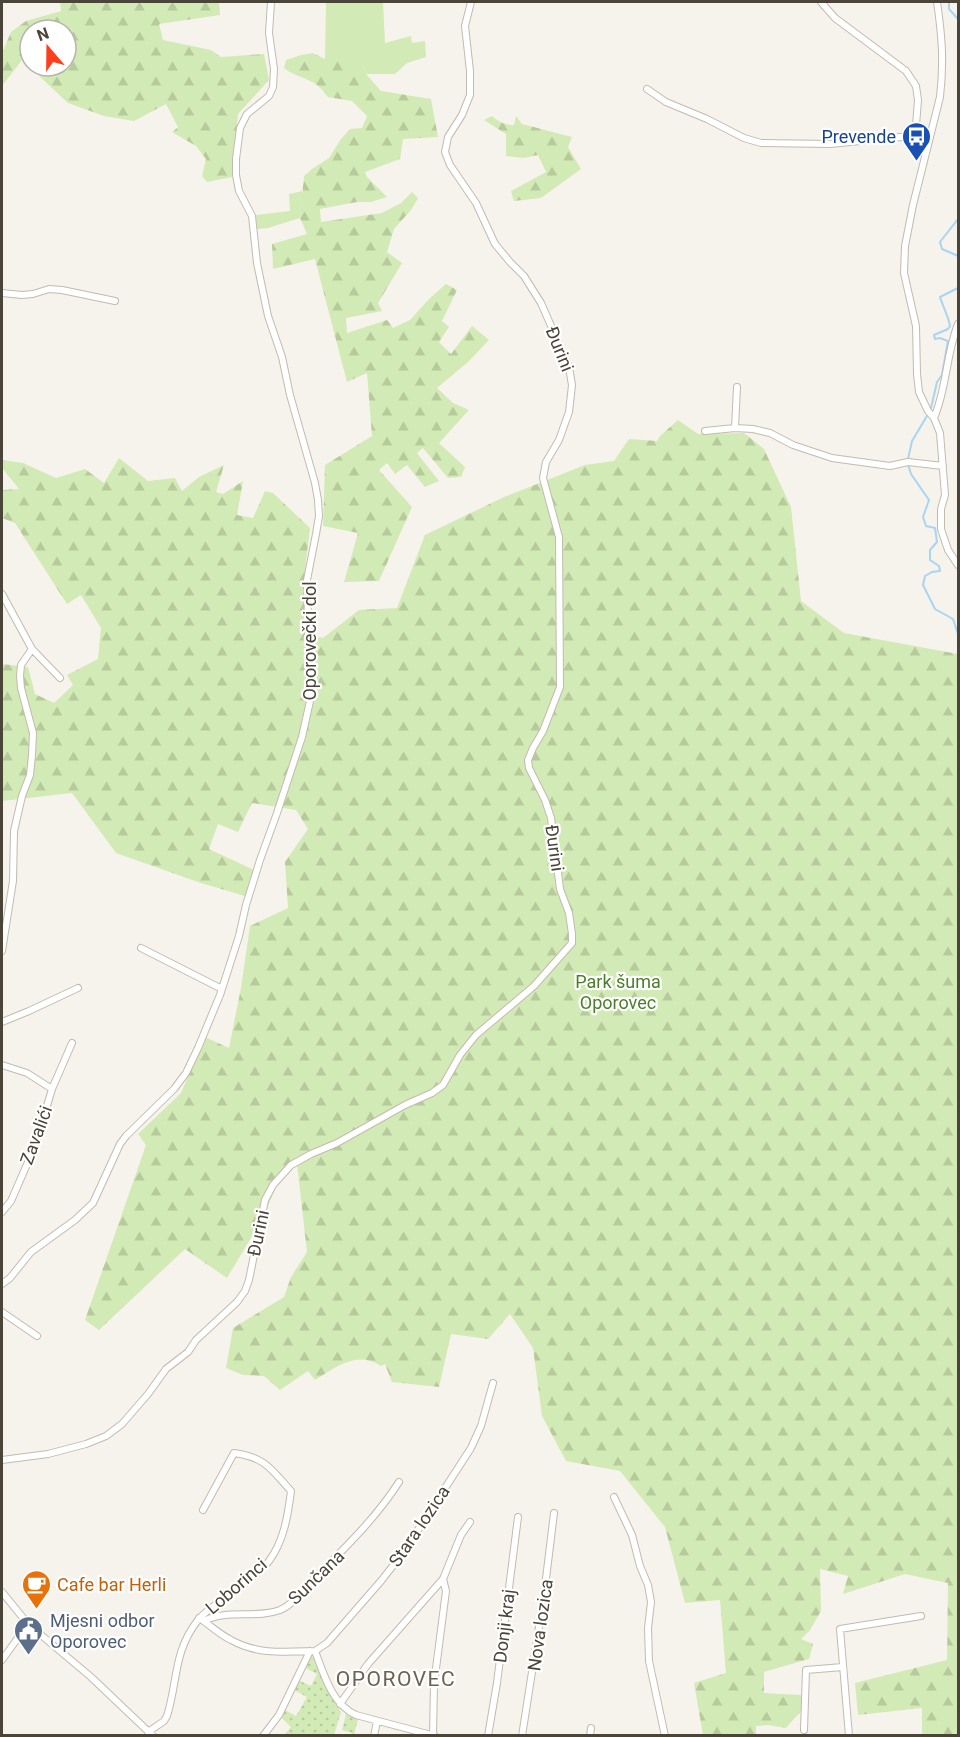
<svg xmlns="http://www.w3.org/2000/svg" width="960" height="1737" font-family="Roboto,sans-serif">
  <defs>
    <pattern id="forest-firs" width="22" height="20" patternUnits="userSpaceOnUse" patternTransform="scale(1.5)"><rect width="22" height="20" fill="#d2eab5"/><path d="M5 1l3.5 6h-7zM16 11l3.5 6h-7z" fill="#b6ca9c"/></pattern>
    <pattern id="park-dots" width="8" height="8" patternUnits="userSpaceOnUse" patternTransform="scale(1.5)"><rect width="8" height="8" fill="#d2eab5"/><path d="M2 2h.1M6 6h.1" fill="none" stroke="#b6ca9c" stroke-width="1.8" stroke-linecap="round"/></pattern>
  </defs>
  <rect width="100%" height="100%" fill="#f6f3ec"/>
  <path fill="#d2eab5" d="M326 2H383L385 43 411 36 412 43 425 41 426 57 407 63 395 74H366L363 66 325 59Z
    M303 191 300 218 268 228 257 229 256 215 290 211 289 194Z"/>
  <path fill="url(#forest-firs)" fill-rule="evenodd" d="M60 2H219L220 15 159 24 163 40 211 50 221 57 264 54 269 80 238 114 232 177 207 182 202 176 206 159 196 146 172 132 178 127 166 104 134 121 104 116 68 103 22 60 2 86V53L11 32 26 21 61 11ZM30 30H66V66H30Z
    M313 53 325 59 355 60 363 66 366 74 381 91 431 99 438 137 403 139 400 159 365 172 367 177 387 197 371 202H357L320 209 321 222 382 213 401 203 412 192 418 198 411 210 394 229 387 252 402 263 378 303 382 311 346 318 347 333 387 320 393 328 410 320 430 298 446 284 457 290 442 321 449 327 439 342 451 354 472 326 489 340 468 362 437 388 453 403 469 410 439 443 465 467 461 477 448 478 423 448 417 453 439 481 425 487 407 465 395 474 387 463 379 470 412 507 379 581 344 582 358 533 323 526 325 465 372 436 367 373 347 382 315 259 273 269 272 244 307 234 300 218 304 176 312 169 329 158 341 139 350 129 362 128 367 116 352 101 328 97C323 91 318 84 310 81 301 76 292 75 284 68L286 60 301 55Z
    M492 116C499 122 505 125 514 125L516 116 522 124 572 137 568 147 581 169 541 198 514 201 511 191 546 172 538 155 524 158 506 156V134L484 120Z
    M678 420 698 434 744 433 764 449 791 507 801 601 844 633 958 654V1735H922V1708L858 1715 855 1683 947 1660 948 1583 905 1574 843 1594 848 1576 820 1569 821 1611 810 1630 801 1639 813 1644 809 1659 764 1672V1693L801 1695V1711L786 1728 768 1725 756 1726V1735H703L694 1683 726 1673 720 1600 685 1603 665 1527 620 1471 566 1461 542 1416 533 1348 510 1314 488 1339 451 1334 439 1387 392 1382 385 1364 381 1366C357 1350 336 1367 315 1380L308 1371 280 1390 264 1376 243 1375 226 1368 233 1328 284 1297 291 1277 307 1252 297 1164 278 1183 261 1221 227 1278 185 1249 99 1330 85 1320 146 1145 138 1134 181 1093 205 1037 229 1048 241 988 250 926 288 908 285 862 308 829 296 810 252 803 238 832 218 824 209 849 256 871 248 897 198 882 116 853 72 793 2 801V664L28 667 35 694 54 703 73 685 67 675 98 659 101 628 81 595 67 604 15 523 2 518V490L19 489 2 468V460L23 463 56 478 85 469 104 483 119 458 148 481 175 478 182 491 199 477 224 465 216 492 223 494 243 481 237 515 253 518 265 491 273 493 310 528 304 577 306 634 323 638 359 610 397 608 425 535 504 497 585 465 614 461 629 439 657 441 660 436Z"/>
  <path fill="url(#park-dots)" d="M310 1656 313 1657 325 1685 341 1712 334 1735H284L291 1727 282 1718 285 1710 296 1716 307 1697 294 1690 298 1680 311 1686 317 1674 304 1667Z
    M346 1714 358 1719 354 1735H352V1733L342 1730Z"/>
  <g fill="none" stroke-linecap="round" stroke-linejoin="round">
    <path stroke="#a9d4f2" stroke-width="2" d="M949 2V9L958 19
      M958 219 940 242 942 249 958 256
      M931 408 937 382 942 375 948 341 940 338 935 339 934 335 948 329 950 326C948 315 943 307 940 297L958 288
      M908 459 912 441 927 416
      M908 464 911 474 929 500 923 517 926 526 935 528 937 542 930 550V560L939 566 940 571 932 572 925 576 923 585 935 609 953 619 958 634"/>
    <defs>
      <path id="minor" d="M821 2 835 18 906 71 916 86 918 100 915 138 928 142
        M937 2C942 36 944 62 940 97L913 205 905 246 904 273 916 326 917 374 919 392 928 411 934 418 940 433 945 495 941 509V529L948 550 958 565
        M647 89 666 102 707 119 744 138 761 143 830 144 900 137 915 138
        M2 293 22 295 33 294 49 289 62 290 115 301
        M934 418C947 388 946 354 958 324
        M735 428 737 387
        M705 431 735 428 753 429 770 433 793 445 832 458 890 466 908 462 943 466
        M2 594 32 649 21 665 20 676 21 688 33 733 32 755 30 775 22 796 14 831 13 881 2 951
        M32 649 60 678
        M141 948 222 989
        M2 1022 29 1011 78 988
        M52 1089 72 1043
        M2 1212 11 1201 35 1146 52 1089 27 1073 2 1065
        M2 1284 10 1278 31 1252 75 1220 93 1203 120 1144 126 1136 174 1089 186 1073 198 1048 220 995 239 936 246 905 260 860 277 813 302 737 310 701 307 580 316 534 319 516 318 500 315 483 290 395 282 357 268 316 257 263 252 216 239 191 236 175V159L240 128 247 114 269 96 273 87 274 69 269 33 271 2
        M2 1312 37 1336
        M2 1460 48 1454 86 1444 106 1436 122 1424 148 1394 166 1369 188 1352 196 1340 237 1302 245 1291 249 1280 265 1200 273 1185 291 1165 311 1154 337 1143 405 1105 432 1093 443 1085 460 1055 476 1035 534 986 572 943V934L569 913 560 889 551 818 545 800 529 768 528 760 533 748 543 731 560 687 559 537 543 478 546 462 559 440 569 412 572 385 569 367 541 303 524 276 510 262 495 244 476 203 450 165 445 152 448 137 462 115 470 95V71L465 26 471 2
        M614 1497 632 1535 640 1566 648 1585 651 1602 648 1628 649 1661 665 1736
        M2 1592 28 1624 2 1660
        M199 1618C210 1625 219 1634 231 1640 258 1655 285 1652 315 1651 324 1675 332 1704 356 1715L435 1736
        M204 1621C227 1609 256 1619 280 1610 294 1604 304 1589 314 1579 344 1549 376 1518 399 1482
        M28 1624 91 1677 153 1736
        M315 1651 327 1643 381 1581 403 1553 471 1448 481 1426 493 1383
        M340 1704 368 1664 443 1579 461 1535 470 1522
        M804 1730 806 1670 843 1667
        M148 1732 164 1721 167 1716C178 1681 173 1652 198 1620 205 1611 217 1604 227 1597 241 1586 258 1575 269 1561 284 1541 288 1515 291 1491 271 1469 265 1457 234 1453L203 1510
        M263 1736 279 1715 310 1651
        M374 1736 377 1721
        M433 1736 434 1684 446 1591 443 1579
        M488 1736 497 1683 518 1517
        M522 1736 544 1595 554 1513
        M590 1736 591 1728
        M849 1736 840 1629 921 1616"/>
    </defs>
    <use href="#minor" stroke="#c2bbae" stroke-width="8"/>
    <use href="#minor" stroke="#fff" stroke-width="6"/>
  </g>
  <defs>
    <symbol id="bus-pin" viewBox="-11 -11 22 30"><path d="M0 17L-7.5 6A9.5 9.5 0 1 1 7.5 6Z" fill="#1a4fb4" stroke="#fff"/><path d="M-5-6H5V4H4V6H2V4H-2V6H-4V4H-5ZM-3.5-4V0h7V-4ZM-3.5 1.2v1.5H-2V1.2ZM2 1.2v1.5H3.5V1.2Z" fill="#fff"/></symbol>
    <symbol id="cafe-pin" viewBox="-11 -11 22 30"><path d="M0 17L-7.5 6A9.5 9.5 0 1 1 7.5 6Z" fill="#e8710a" stroke="#fff"/><path d="M-5.5-4.5H6V0H3Q3 3.5 0 3.5H-2.5Q-5.5 3.5-5.5 0ZM3-3.2v2h1.7v-2ZM-6 4.5H4V6H-6Z" fill="#fff"/></symbol>
    <symbol id="civic-pin" viewBox="-11 -11 22 30"><path d="M0 17L-7.5 6A9.5 9.5 0 1 1 7.5 6Z" fill="#5c6f8a" stroke="#fff"/><path d="M-.6-6.5H3V-4.5H.6V-3L4-1V1h2V6H-6V1h2V-1L-.6-3ZM-1.2 2.5V6h2.4V2.5Z" fill="#fff"/></symbol>
  </defs>
  <g fill-rule="evenodd">
    <use href="#bus-pin" x="900" y="120" width="33" height="45"/>
    <use href="#cafe-pin" x="20" y="1568" width="33" height="45"/>
    <use href="#civic-pin" x="12" y="1614" width="33" height="45"/>
  </g>
  <g text-anchor="middle" dominant-baseline="central" stroke-width="4.5" stroke-linejoin="round" paint-order="stroke">
    <g font-size="18" fill="#164399" stroke="#fff" text-anchor="end">
      <text x="896" y="136">Prevende</text>
    </g>
    <g font-size="18" fill="#4b4439" stroke="#fff">
      <text transform="translate(560 349) rotate(68)">Đurini</text>
      <text transform="translate(309 641) rotate(-90)">Oporovečki dol</text>
      <text transform="translate(555 848) rotate(82)">Đurini</text>
      <text transform="translate(36 1135) rotate(-70)">Zavalići</text>
      <text transform="translate(258 1233) rotate(-78)">Đurini</text>
      <text transform="translate(419 1526) rotate(-56)">Stara lozica</text>
      <text transform="translate(316 1577) rotate(-44)">Sunčana</text>
      <text transform="translate(236 1586) rotate(-41)">Loborinci</text>
      <text transform="translate(540 1625) rotate(-82)">Nova lozica</text>
      <text transform="translate(504 1626) rotate(-83)">Donji kraj</text>
    </g>
    <g font-size="18" fill="#4a7f2a" stroke="#fff">
      <text x="618" y="981">Park šuma<tspan x="618" dy="21">Oporovec</tspan></text>
    </g>
    <g font-size="18" fill="#c56008" stroke="#fff" text-anchor="start">
      <text x="57" y="1584">Cafe bar Herli</text>
    </g>
    <g font-size="18" fill="#4e5e75" stroke="#fff" text-anchor="start">
      <text x="50" y="1620">Mjesni odbor<tspan x="50" dy="21">Oporovec</tspan></text>
    </g>
    <g font-size="21" letter-spacing="1.5" fill="#6e6250" stroke="#fff">
      <text x="396" y="1679">OPOROVEC</text>
    </g>
  </g>
  <rect width="960" height="1737" fill="none" stroke="#4b4439" stroke-width="6"/>
  <g transform="translate(48 48) rotate(340)"><circle r="28" fill="#ffffff" stroke="#b7b4b0" stroke-width="1.5"/>
  <path d="M0-4.5L10 22L0 15L-10 22Z" fill="#fc3f1d"/>
  <text y="-9" font-size="16" font-weight="bold" text-anchor="middle" fill="#4b4439">N</text>
  </g>
</svg>
